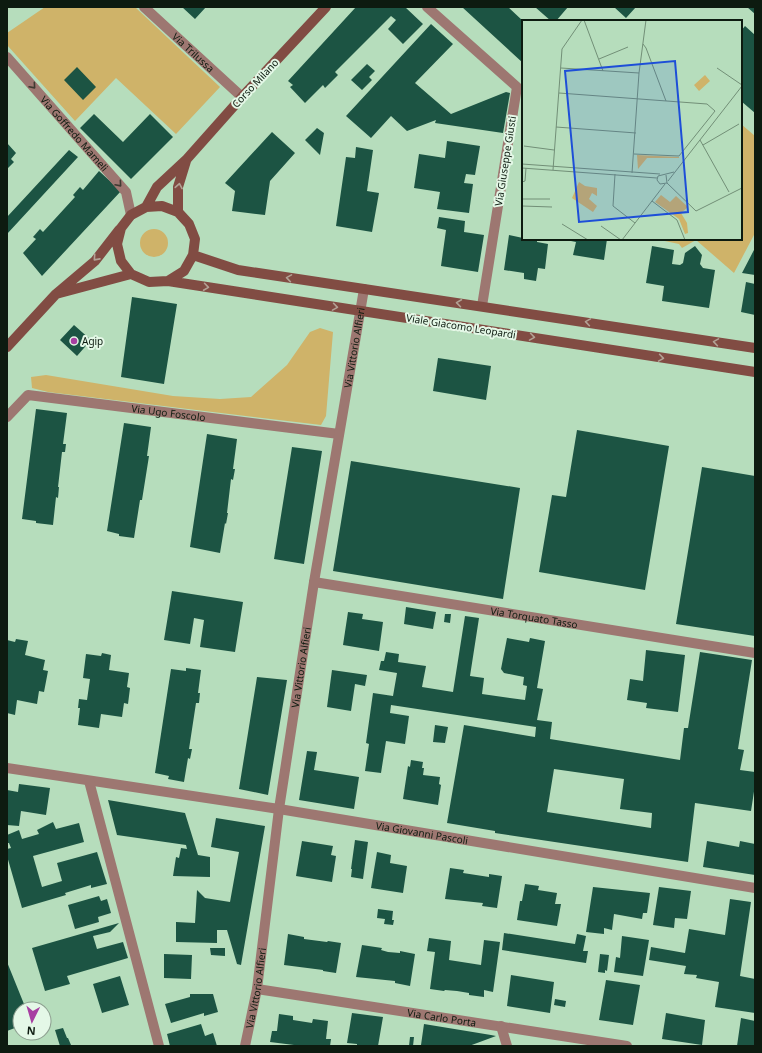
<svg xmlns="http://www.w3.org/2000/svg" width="762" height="1053" font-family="'Noto Sans',sans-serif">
  <rect width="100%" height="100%" fill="#b6ddbc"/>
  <path fill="#cfb369" d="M45 7H135L220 87 176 134 116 78 75 121 7 45V33Z
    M741 124 755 136V233L734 273 696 240 682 248 679 244 655 239H741Z
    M140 243a14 14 0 1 1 28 0a14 14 0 1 1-28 0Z
    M320 328 333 332 326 416 321 425 48 392 32 388 31 377 46 375 173 396 220 399 251 397 287 365 310 332Z"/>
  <path fill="#1c5443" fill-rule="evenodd" d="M182 7H206L195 19Z
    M356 7H405L423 24 403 44 388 29 396 20 391 16 335 72 338 75 325 88 323 85 305 103 290 87 293 85 288 81Z
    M462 7H508L523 21V63Z
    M535 7H568L556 21H551Z
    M614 7H636L626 18Z
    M747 7H755V14Z
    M431 24 453 44 415 83 451 114 506 92 510 93 503 133 435 123 436 120 407 131 391 116 371 138 346 116Z
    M745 26 755 35V113L741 101V31Z
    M367 64 375 71 369 77 372 80 362 90 351 80Z
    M77 67 96 87 83 100 64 80Z
    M94 114 123 142 150 114 173 137 131 179 80 128Z
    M317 128 324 133 320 155 305 140Z
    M272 132 295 153 270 181 265 215 232 211 235 191 225 183Z
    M447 141 480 146 475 175 466 174 464 183 473 184 469 213 437 209 440 192 414 188 419 154 445 158Z
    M7 143 16 153 11 159 14 162 7 169Z
    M356 147 373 150 367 191 379 193 372 232 336 226 346 157 355 158Z
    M69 150 78 157 7 234V217Z
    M99 171 121 191 42 276 23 253 36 239 33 237 40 229 43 232 75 197 73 195 80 187 83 190Z
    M439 217 465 221 464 232 484 235 478 272 441 266 446 230 437 228Z
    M509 235 523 238V239L537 240V242L548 244 545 269 538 268 536 281 524 279V273L504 270Z
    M561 239H607L604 260 573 255 576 242Z
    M652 246 674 250 672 264 680 265 683 263 685 253 695 246 702 255 700 264 703 268 715 270 709 308 662 301 664 286 646 283Z
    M755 248V275L742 273Z
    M746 282 755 284V315L741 312Z
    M132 297 177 304 164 384 121 377Z
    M74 325 91 340 77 356 60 340Z
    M438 358 491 366 486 400 433 391Z
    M36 409 67 413 63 444H66L65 452H62L58 487H59L58 498 56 497 53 525 36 523V521L22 519Z
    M124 423 151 427 147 456H149L142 500H140L134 538 119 536V534L107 531Z
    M577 430 669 446 645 590 539 572 552 495 566 497Z
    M207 434 237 439 233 469H235L233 480 231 479 227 513H228L226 524 225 523 220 553 190 547Z
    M292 447 322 451 304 564 274 559Z
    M351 461 520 488 503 599 333 571Z
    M702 467 755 476V636L676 624Z
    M172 591 243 602 235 652 200 647 204 620 194 618 190 644 164 640Z
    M406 607 436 612 433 629 404 624Z
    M348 612 363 614 362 619 383 622 379 651 343 645Z
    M445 614H451L450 623 444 622Z
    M465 616 479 618 470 676 484 678 482 694 525 700 527 686 523 685 524 677 504 673 501 669 507 638 529 642 530 638 545 641 537 688 543 689 537 720 552 722 550 739 680 760 684 728H688L700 652 752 660 738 749 744 750 740 770 755 772V785L751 811 695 803 688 862 495 833V831L447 823 464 725 535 737 536 727 391 705 390 713 409 716 405 744 386 741 381 773 365 771 369 744 366 743 373 693 393 696 397 673 379 670 381 661H384L386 652 399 654 398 662 426 666 422 687 453 692ZM554 769 624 779 620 809 652 813 651 828 547 812Z
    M16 639 28 641 25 655 45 660 43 670 48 671 44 692 39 691 37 704 17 700 15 715 7 713V640L15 642Z
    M646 650 685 655 678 712 646 708 647 703 627 700 630 679 643 681Z
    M102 653 111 655 109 670 129 673 127 687 130 688 128 704 124 703 122 717 101 714 99 728 78 725 80 708H78L79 699 87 700 90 679 83 678 86 654 101 656Z
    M186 668 201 670 198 693H200L199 703H196L189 749H192L190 759 188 758 184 782 168 779 169 776 155 773 171 669 186 671Z
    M332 670 367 675 365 686 355 684 351 711 327 707Z
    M257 677 287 680 268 795 239 789Z
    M435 725 448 727 445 743 433 742Z
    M307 751 317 752 314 770 359 777 354 809 299 800Z
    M411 760 423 762 422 768H424L423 775 440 777 439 784 441 785 438 805 403 799 408 766 410 767Z
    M19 784 50 788 46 815 21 811 19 826 7 825V790L18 792Z
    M108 800 185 813 198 855 210 857V877L173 876 176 857 179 858 181 848 187 849 186 845 117 835Z
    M216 818 265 826 241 965 237 964 227 930H217V943L176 942V922L195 923 197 890 205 898 230 902 239 852 211 847Z
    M53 822 56 829 79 823 84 842 33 856 42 887 62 881 57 863 97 852 107 884 91 888V885L65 893 66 895 22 908 7 856V849L11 848 9 843H7V835L19 830 22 839 39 834 37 830Z
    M355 840 368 842 363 879 351 877 352 869H351Z
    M302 841 333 846 331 855 336 856 332 882 296 876Z
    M707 841 739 847 740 841 755 844V875L703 867Z
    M377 852 391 855 390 863 407 866 403 893 371 888Z
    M450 868 464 870 463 873 489 877V874L502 876 497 908 482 906 483 903 445 899Z
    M525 884 539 886 538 890 557 893 555 904H561L557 926 517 920 520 901H522Z
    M593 887 650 893 647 913H643L642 919 614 914 612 930 604 928V934L586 932Z
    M659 887 691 891 687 919 675 918 674 928 653 925Z
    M99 896 101 901 107 899 111 913 98 917 99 922 75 929 68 905Z
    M730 899 751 902 740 976 755 979V1013L715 1007 719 982 696 978 697 975 684 974 686 966 649 960 651 947 685 953 689 929 725 935Z
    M378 909 393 911 392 920H394L393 925 384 924 385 919 377 918Z
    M119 923 110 932 93 936 97 949 123 942 128 958 67 976 70 984 45 991 32 948Z
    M504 933 575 944 577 934 586 936 583 951H588L586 963 502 950Z
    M288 934 304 937V939L327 942 328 941 341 943 336 973 323 971V970L284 965Z
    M622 936 649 940 643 976 614 972 616 957 620 958Z
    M429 938 451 941 449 960 481 965 484 940 500 942 493 992 484 990V997L469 995V993L457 991 445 990 444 991 430 989 435 952 427 951Z
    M362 945 382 948 381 950 388 952 400 953V951L415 954 410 986 395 983V981L356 977Z
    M210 948H225V956L211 955Z
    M164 954 192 955 191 979 164 978Z
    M600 954 609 955 607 971 605 970V973L598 972Z
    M7 962 26 1009H20V1026L7 1031Z
    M511 975 554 982 550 1013 507 1006Z
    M120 976 129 1005 102 1013 93 984Z
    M606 980 640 985 633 1025 599 1020Z
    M190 994H213L218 1012 204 1016V1013L171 1023 165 1004 190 997Z
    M555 999 566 1001 565 1007 554 1005Z
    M352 1013 383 1017 378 1046H357V1044L347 1043Z
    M666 1013 705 1020 702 1045 662 1039Z
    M279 1014 293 1016V1020L312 1023 313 1019 328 1021 326 1039H331L330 1046H302L270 1042 272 1031H277Z
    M741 1018 755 1021V1046H737Z
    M201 1024 205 1036 213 1033 217 1046H170L167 1034Z
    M424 1024 491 1035 496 1036 469 1046H424L421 1045Z
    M63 1028 67 1038H68L71 1045 69 1046H60L55 1030Z
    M410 1037H414L413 1046H409Z"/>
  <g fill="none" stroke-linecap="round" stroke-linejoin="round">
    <g stroke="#9d7771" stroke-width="10">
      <path id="s1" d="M144 7 242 97"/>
      <path d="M427 7 517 87 482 306"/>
      <path id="s2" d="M7 57 126 192 131 215"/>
      <path id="s3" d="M7 417 28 395 339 434"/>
      <path id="s4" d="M314 582 755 653"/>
      <path id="s5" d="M7 768 279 809 755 888"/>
      <path d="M89 781 159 1046"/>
      <path id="s6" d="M257 989 627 1046"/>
      <path d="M501 1026 507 1046"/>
      <path id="s7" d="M245 1046 257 989 279 809 314 582 364 289"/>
    </g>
    <path stroke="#814c43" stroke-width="10" d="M146 207 157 187 186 160 242 97 326 7
      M178 212V187L186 161
      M193 255 238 270 755 348
      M168 281 755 372
      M56 294 131 274 149 282 168 281 184 271 193 255 195 239 189 224 178 212 162 206 146 207 131 215 121 228 117 244 121 261 131 274
      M7 347 56 294 95 261 119 230"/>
  </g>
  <defs><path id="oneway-chevron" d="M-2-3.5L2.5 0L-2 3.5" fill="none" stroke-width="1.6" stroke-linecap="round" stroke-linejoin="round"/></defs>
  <g stroke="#3f3b32">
    <use href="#oneway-chevron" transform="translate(33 86) rotate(49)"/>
    <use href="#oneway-chevron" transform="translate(119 184) rotate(49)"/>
  </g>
  <g stroke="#b2a295">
    <use href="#oneway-chevron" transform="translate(179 186) rotate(-80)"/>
    <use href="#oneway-chevron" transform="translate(96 258) rotate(132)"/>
    <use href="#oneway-chevron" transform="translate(289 278) rotate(-171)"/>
    <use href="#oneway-chevron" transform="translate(206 287) rotate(8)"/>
    <use href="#oneway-chevron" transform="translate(459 303) rotate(-172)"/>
    <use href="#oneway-chevron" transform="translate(335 307) rotate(9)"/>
    <use href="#oneway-chevron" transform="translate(588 322) rotate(-171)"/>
    <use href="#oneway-chevron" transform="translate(532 337) rotate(9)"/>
    <use href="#oneway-chevron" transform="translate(716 342) rotate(-171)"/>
    <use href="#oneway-chevron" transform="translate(661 358) rotate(9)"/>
  </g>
  <circle fill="#a73fa2" stroke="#e4f8e7" stroke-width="1.5" cx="74" cy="341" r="4"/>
  <g text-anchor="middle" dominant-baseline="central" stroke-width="4" stroke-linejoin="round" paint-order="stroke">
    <g font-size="10" fill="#0d1b10" stroke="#e4f8e7">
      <text stroke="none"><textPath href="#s1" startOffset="67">Via Trilussa</textPath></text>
      <text transform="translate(255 83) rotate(-47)">Corso Milano</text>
      <text stroke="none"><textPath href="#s2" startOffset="102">Via Goffredo Mameli</textPath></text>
      <text transform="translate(505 161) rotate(-81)">Via Giuseppe Giusti</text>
      <text transform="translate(461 326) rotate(9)">Viale Giacomo Leopardi</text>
      <text stroke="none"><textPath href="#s7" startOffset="707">Via Vittorio Alfieri</textPath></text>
      <text stroke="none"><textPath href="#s3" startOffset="172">Via Ugo Foscolo</textPath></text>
      <text stroke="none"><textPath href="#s4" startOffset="223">Via Torquato Tasso</textPath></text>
      <text stroke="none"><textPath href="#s7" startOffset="383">Via Vittorio Alfieri</textPath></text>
      <text stroke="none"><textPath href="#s5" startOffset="420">Via Giovanni Pascoli</textPath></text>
      <text stroke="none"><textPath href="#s7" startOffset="59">Via Vittorio Alfieri</textPath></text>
      <text stroke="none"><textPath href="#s6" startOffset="187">Via Carlo Porta</textPath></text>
    </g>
    <g font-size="10" fill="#0d1b10" stroke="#e4f8e7" text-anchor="start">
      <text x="82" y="341">Agip</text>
    </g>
  </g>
  <g transform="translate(522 20)">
    <rect width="220" height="220" fill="#b6ddbc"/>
    <path d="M183 55 188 61 177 71 172 65ZM115 135 157 137V138H125L116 149ZM57 162 63 166 75 168V176L70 173 67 179 75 186 71 192 50 178ZM139 175 148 182 154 176 166 187 159 193 165 203 166 213 163 214 157 199 133 182Z" fill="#cfb369"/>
    <path fill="none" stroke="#728f77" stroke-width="1" d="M62 0 81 51M121 24 124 28 144 81M77 39 106 27M39 48 117 53M195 48 220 65M37 73 185 84 193 91 157 136 112 134M34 107 114 113M178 120 207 172M181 125 217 104M2 126 32 130M0 144 138 154M0 148 135 158M31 150 40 29 60 0M110 153 117 53 124 0M93 154 91 186 113 203M144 155 145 163 138 164 135 160 136 156 152 152M146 161 220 66M0 162 3 161 4 148M145 163 174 191 220 168M0 179H28M130 181 155 200 163 220M0 186 30 187M40 204 66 220M79 206 99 220M100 220 143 164"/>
    <path fill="#1d4ed8" fill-opacity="0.15" stroke="#1d4ed8" stroke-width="2" d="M153 41 166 192 57 202 43 51Z"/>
    <rect width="220" height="220" fill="none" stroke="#0d1b10" stroke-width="2"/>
  </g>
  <rect width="762" height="1053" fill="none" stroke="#0d1b10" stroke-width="16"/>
  <g transform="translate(32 1021) rotate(185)"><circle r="19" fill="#e4f8e7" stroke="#8ea091"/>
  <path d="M0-3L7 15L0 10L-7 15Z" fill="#a73fa2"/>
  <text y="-6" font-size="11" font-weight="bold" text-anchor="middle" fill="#0d1b10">N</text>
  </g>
</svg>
